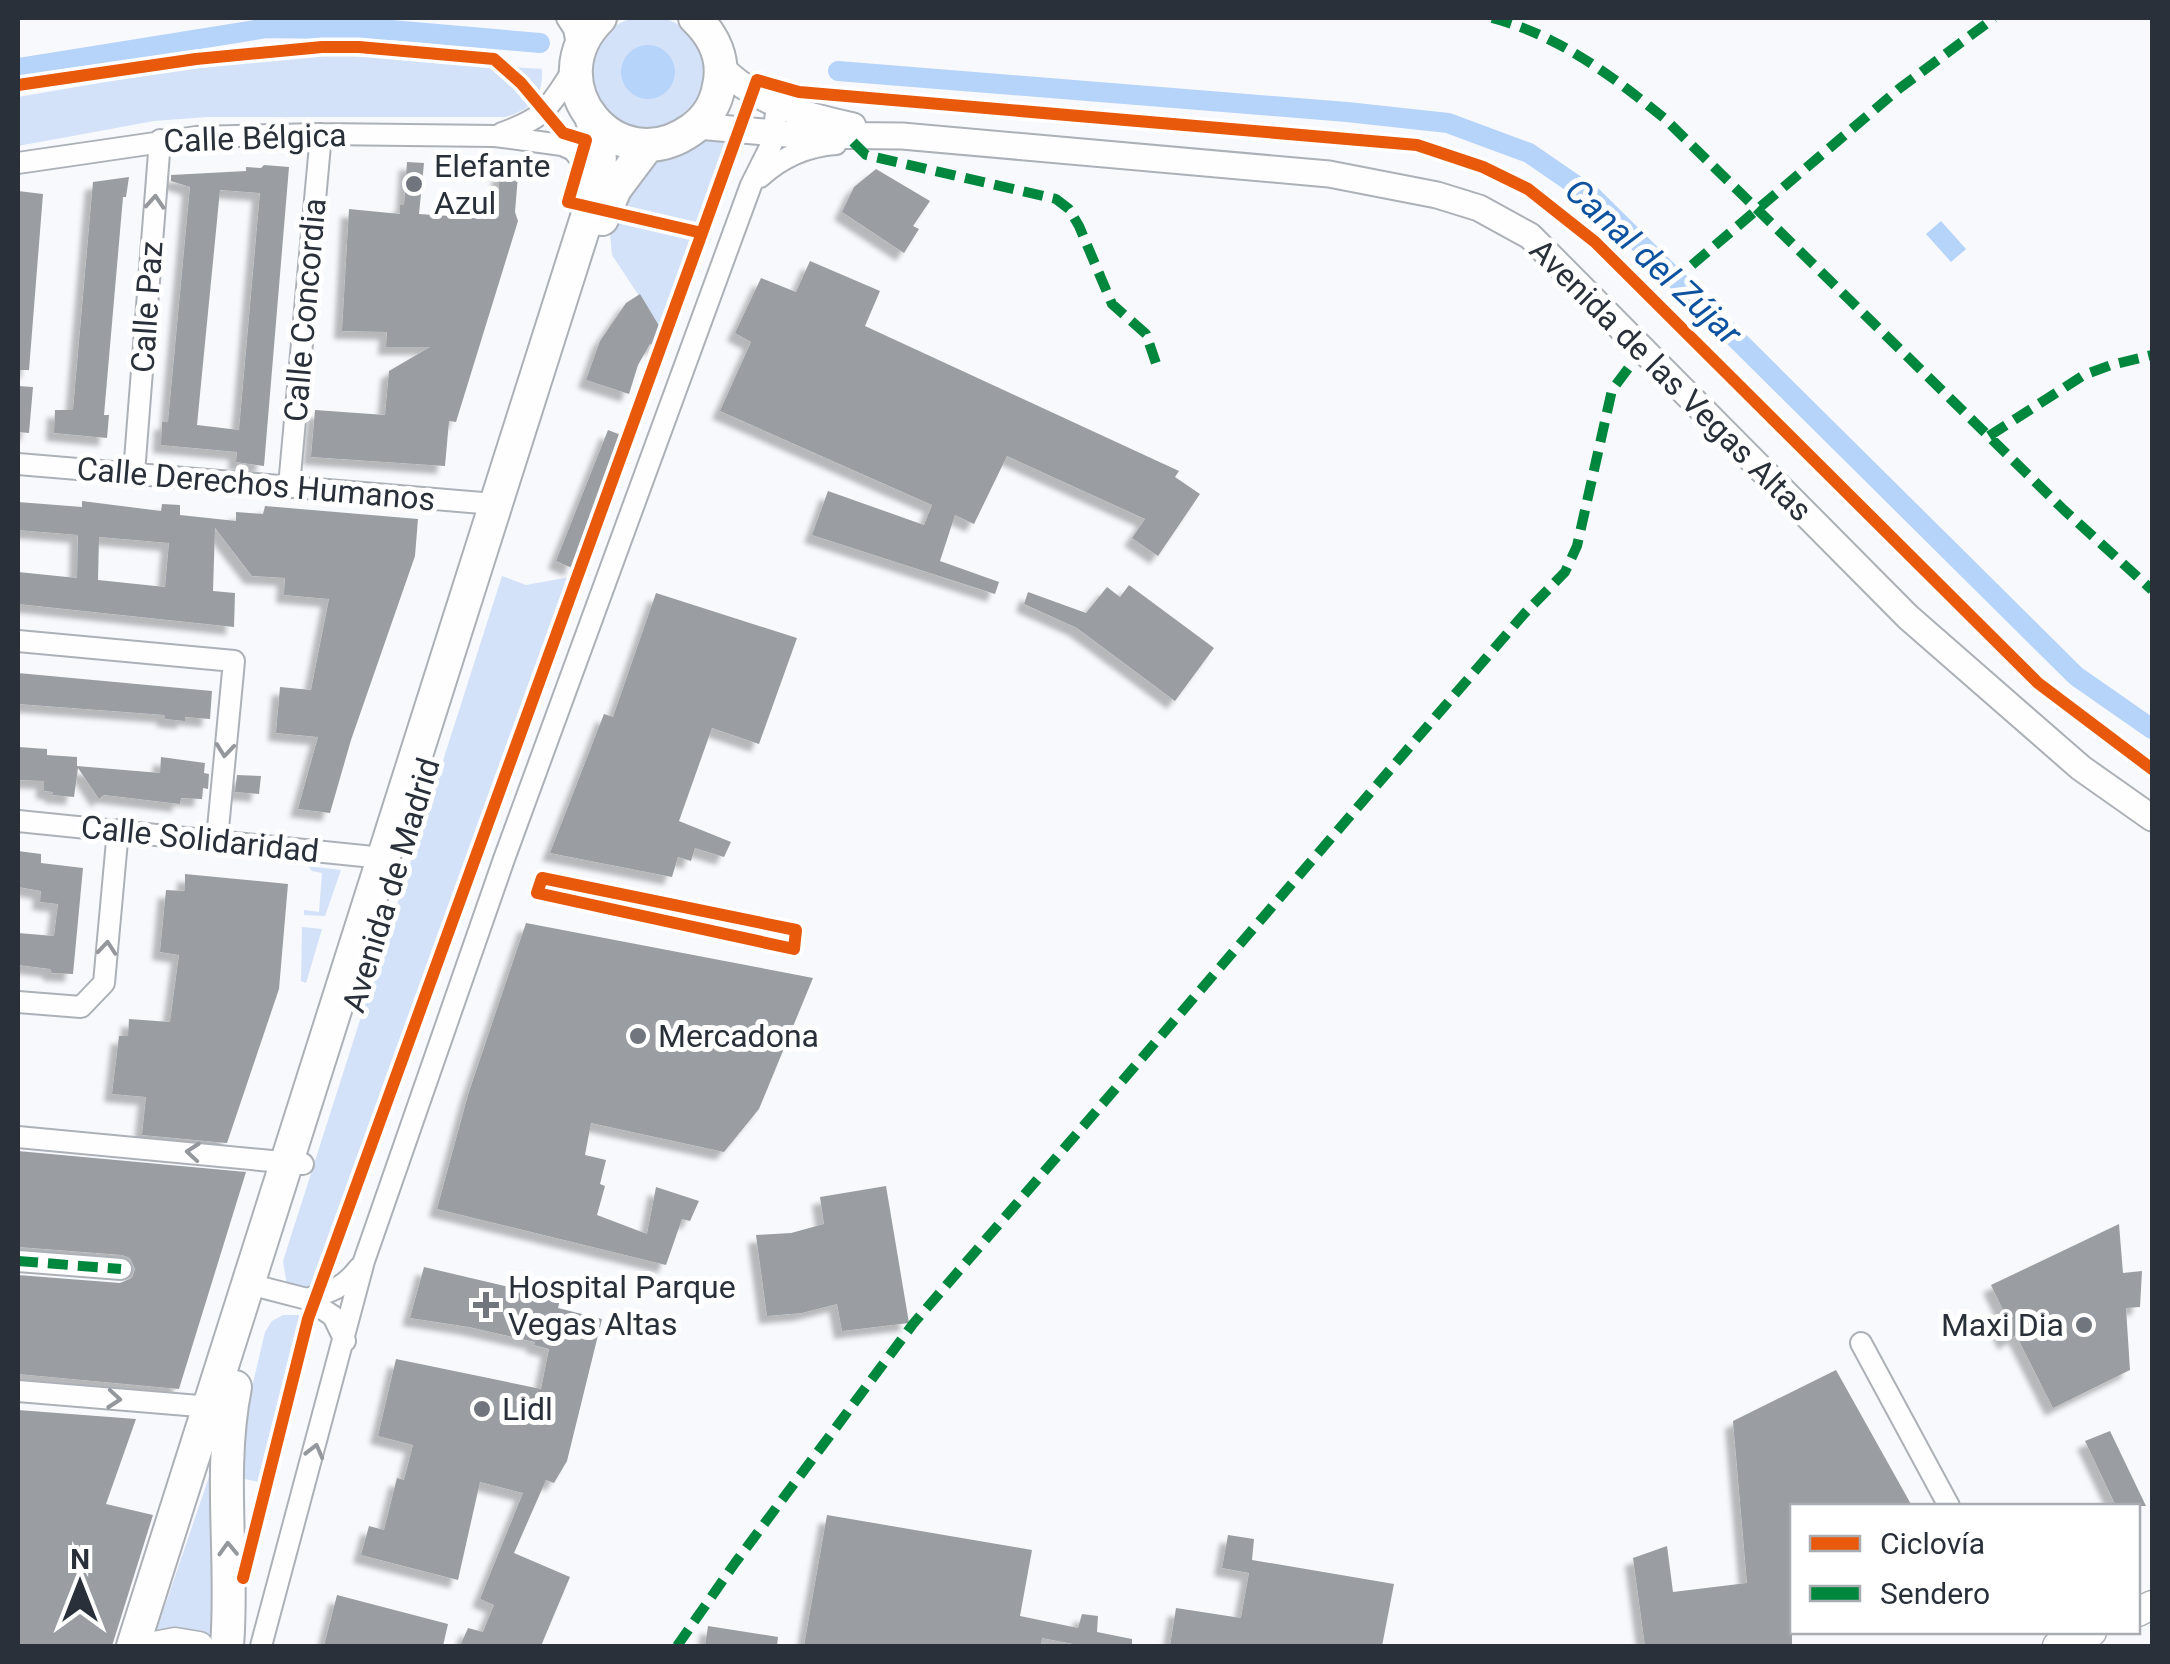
<svg xmlns="http://www.w3.org/2000/svg" width="2170" height="1664" font-family="Roboto,sans-serif">
  <defs>
    <filter id="shadow"><feDropShadow dx="-8" dy="8" stdDeviation="2.5" flood-color="#0004"/></filter>
  </defs>
  <rect width="100%" height="100%" fill="#f7f9fc"/>
  <path fill="#d3e2f8" d="M591 73a57 57 0 1 1 114 0a57 57 0 1 1-114 0Z
    M305 53 542 69C543 97 533 108 506 117H207L154 121 18 146V97L245 58Z
    M705 136H733L702 226 618 208 642 166Z
    M615 222 696 239 661 329 612 255 610 233Z
    M502 576 526 585 570 577 450 919 315 1289 287 1286 283 1261Z
    M308 866 341 870 325 916 304 915V910L319 912 322 873 312 871Z
    M545 882 696 913 694 924 541 891Z
    M724 917 793 932 790 945 721 930Z
    M302 927 322 929 306 983 301 981Z
    M283 1315H305L262 1483 245 1479 243 1475 244 1421 265 1332 272 1321Z
    M212 1468 219 1646 154 1638Z"/>
  <path fill="#b6d3fa" d="M621 72a27 27 0 1 1 54 0a27 27 0 1 1-54 0Z
    M1941 221 1966 249 1951 262 1926 234Z"/>
  <g fill="none" stroke-linecap="round" stroke-linejoin="round">
    <path stroke="#b6d3fa" stroke-width="20" d="M18 68 267 28 391 30 540 43
      M838 71 1347 112 1448 123 1529 153 1593 197 2076 676 2152 729"/>
  </g>
  <path fill="#9a9ea3" fill-rule="evenodd" filter="url(#shadow)" d="M407 162 424 163 419 214 496 219 501 162 519 163 515 212 518 221 456 422 449 421 445 466 311 457 315 410 385 415 389 371 430 347H386L387 332 342 331 349 209 400 214V205H404Z
    M264 165 289 167 264 466 236 462 237 452 161 445 162 422H168L190 187 171 181V175L246 171V167L261 168ZM220 190 260 193 239 430 197 425Z
    M876 169 930 201 913 226 919 229 904 253 842 212 854 187Z
    M129 177 126 197H123L104 415H109L107 438 54 433 55 410H73L93 182Z
    M18 191 43 194 29 370H18Z
    M810 261 880 291 865 326 1179 471 1175 477 1200 494 1158 556 1132 538 1145 519 1007 456 974 524 955 515 940 561 999 582 995 594 812 535 828 491 924 525 932 505 720 411 751 342 735 333 761 278 796 292Z
    M640 294 661 329 655 348 650 344 638 365 629 394 586 380 600 341 626 303Z
    M18 386 33 387 29 433 18 432Z
    M608 430 621 435 572 568 556 561Z
    M82 501 161 511 162 504 180 505V515L236 521V512L263 514 265 506 418 519 415 556 351 740 330 813 298 809 318 737 276 733 280 687 311 690 329 599 284 595 285 578 252 576 215 528 213 591 235 593 234 627 18 604V572L77 578 78 535 18 530V502L82 507ZM99 537 169 543 165 587 98 580Z
    M1129 585 1214 648 1175 701 1077 628 1024 604 1028 592 1086 613 1107 587 1120 597Z
    M656 593 797 638 759 744 712 728 679 821 731 842 724 857 695 848 691 861 678 857 672 877 550 853 604 714 613 717Z
    M18 673 212 691 210 719 185 717V721L165 719V715L18 704Z
    M18 747 47 749V755L77 757V766L160 773 161 757 205 763 204 773 209 774 208 789 203 788 202 799 181 798 180 804 104 795 99 799 78 768 74 797 52 795 53 792 44 791V781L18 780Z
    M237 775 261 776 259 794 235 792Z
    M18 851 41 854V863L83 868 73 974 52 973 50 969 18 965V933L54 936 58 904 40 902 41 891 18 887Z
    M185 874 288 884 279 989 227 1143 142 1135 146 1097 112 1094 119 1036H128L129 1019 170 1022 179 955 160 952 166 890 185 891Z
    M526 923 813 978 759 1109 724 1152 591 1123 585 1155 606 1160 600 1184 605 1186 597 1215 647 1234 656 1187 699 1201 690 1221 682 1219 666 1265 437 1209 468 1095Z
    M18 1151 246 1172 179 1389 18 1374V1275L120 1283 132 1278 135 1269 130 1258 122 1255 18 1247Z
    M886 1186 909 1323 842 1331 837 1304 802 1313 767 1316 756 1235 791 1233 824 1224 820 1197Z
    M2119 1224 2123 1273 2142 1271 2140 1307 2126 1308 2130 1370 2053 1408 2016 1335 2006 1342 1994 1316 2004 1312 1991 1285Z
    M424 1267 560 1299 558 1308 602 1319 567 1461 554 1483 546 1480 514 1553 570 1577 541 1646H460L468 1628 483 1632 494 1605 480 1599 523 1493 480 1482 458 1580 361 1555 369 1526 384 1530 397 1478 404 1480 413 1445 378 1436 396 1359 541 1389 549 1349 534 1345 535 1342 469 1327 410 1318Z
    M1836 1370 1912 1506H1792V1646H1645L1633 1558 1667 1546 1673 1592 1747 1583 1733 1421Z
    M18 1410 136 1419 106 1504 153 1515 112 1646H18Z
    M2110 1431 2146 1506H2116L2085 1441Z
    M827 1515 1032 1550 1020 1616 1078 1628 1082 1614 1098 1616 1097 1632 1132 1639V1646H1084L1042 1638 1041 1646H804Z
    M1228 1535 1254 1539 1252 1560 1394 1584 1382 1646H1170L1176 1608 1241 1618 1249 1573 1222 1568Z
    M337 1595 448 1624 443 1646H324Z
    M708 1626 778 1637 777 1646H705Z"/>
  <g fill="none" stroke-linecap="round" stroke-linejoin="round">
    <defs>
      <path id="minor" d="M567 18 574 29 578 50
        M502 133C548 117 549 106 575 67
        M18 163 196 137 321 134 495 136 562 145 573 150 586 166 591 183
        M760 177C782 157 806 146 836 144
        M18 464 494 504
        M134 473 160 140
        M289 486 321 134
        M18 641 234 661 217 839
        M18 821 383 858
        M18 1002 81 1007 104 983 118 830
        M18 1137 303 1164
        M18 1261 121 1269
        M249 1284 307 1299 333 1316 345 1341
        M307 1299C330 1292 344 1288 359 1268
        M1861 1343 1949 1506
        M18 1391 211 1407
        M261 1646 364 1261 504 859 751 185 772 143 777 106"/>
      <path id="tertiary" d="M721 67C757 104 804 115 853 126
        M698 126 797 135 902 136 1329 174 1437 195 1479 208 1530 236 1908 617 2081 768 2152 818"/>
      <path id="secondary" d="M2138 1612 2152 1605
        M154 1646 175 1642 199 1646
        M2057 1646 2092 1632"/>
      <path id="primary" d="M600 18C534 83 616 183 691 130 706 120 716 104 719 86 725 60 714 36 695 18
        M602 219 615 189 648 145
        M133 1646 594 195C602 167 602 148 592 120
        M227 1646C234 1560 218 1473 235 1387"/>
    </defs>
    <use href="#minor" stroke="#acb1b7" stroke-width="24"/>
    <use href="#tertiary" stroke="#acb1b7" stroke-width="29"/>
    <use href="#secondary" stroke="#acb1b7" stroke-width="31"/>
    <use href="#primary" stroke="#acb1b7" stroke-width="36"/>
    <use href="#minor" stroke="#fefeff" stroke-width="20"/>
    <use href="#tertiary" stroke="#fefeff" stroke-width="25"/>
    <use href="#secondary" stroke="#fefeff" stroke-width="28"/>
    <use href="#primary" stroke="#fefeff" stroke-width="32"/>
    <path stroke="#00873e" stroke-width="10" stroke-dasharray="20 10" stroke-linecap="butt" d="M1492 18C1558 35 1611 75 1664 118L2064 510 2152 590
      M853 142 866 155 1056 199 1069 209 1079 226 1112 304 1146 334 1159 372
      M1692 265 1900 88 1994 18
      M1989 436 2084 375 2111 365 2152 355
      M18 1261 121 1269
      M677 1646 735 1563 913 1324 1524 614 1565 572 1577 546 1612 390 1642 350"/>
    <defs>
      <path id="cycleway" d="M18 85 196 59 322 47H359L494 59 521 83 563 133 586 140 568 202 702 233 757 80 799 92 1417 145 1483 167 1528 189 1595 242 2038 683 2152 769
        M542 878 796 930 794 949 537 893Z
        M243 1578 308 1319 702 233"/>
    </defs>
    <use href="#cycleway" stroke="#fff" stroke-width="19"/>
    <use href="#cycleway" stroke="#e8590c" stroke-width="12"/>
  </g>
  <defs><path id="oneway-chevron" d="M-2-3.5L2.5 0L-2 3.5" fill="none" stroke-width="1.6" stroke-linecap="round" stroke-linejoin="round" transform="scale(2.5)"/></defs>
  <g stroke="#94979c">
    <use href="#oneway-chevron" transform="translate(155 202) rotate(-86)"/>
    <use href="#oneway-chevron" transform="translate(225 750) rotate(96)"/>
    <use href="#oneway-chevron" transform="translate(107 948) rotate(-85)"/>
    <use href="#oneway-chevron" transform="translate(193 1152) rotate(-175)"/>
    <use href="#oneway-chevron" transform="translate(114 1399) rotate(5)"/>
    <use href="#oneway-chevron" transform="translate(315 1451) rotate(-75)"/>
    <use href="#oneway-chevron" transform="translate(228 1549) rotate(-92)"/>
  </g>
  <g fill="#71767e" stroke="#fff" stroke-width="4">
    <circle cx="414" cy="184" r="10"/>
    <circle cx="638" cy="1036" r="10"/>
    <path d="M481 1290h10v10h10v10h-10v10h-10v-10h-10v-10h10z"/>
    <circle cx="2084" cy="1325" r="10"/>
    <circle cx="482" cy="1409" r="10"/>
  </g>
  <g text-anchor="middle" dominant-baseline="central" stroke-width="10" stroke-linejoin="round" paint-order="stroke">
    <g font-size="32" fill="#29303a" stroke="#fff">
      <text transform="translate(255 138) rotate(-2)">Calle Bélgica</text>
      <text transform="translate(147 307) rotate(-86)">Calle Paz</text>
      <text transform="translate(305 310) rotate(-85)">Calle Concordia</text>
      <text transform="translate(1671 380) rotate(45)">Avenida de las Vegas Altas</text>
      <text transform="translate(256 484) rotate(5)">Calle Derechos Humanos</text>
      <text transform="translate(200 839) rotate(6)">Calle Solidaridad</text>
      <text transform="translate(391 885) rotate(-73)">Avenida de Madrid</text>
    </g>
    <g font-size="32" fill="#29303a" stroke="#fff" text-anchor="start">
      <text x="434" y="166">Elefante<tspan x="434" dy="37">Azul</tspan></text>
      <text x="658" y="1036">Mercadona</text>
      <text x="508" y="1287">Hospital Parque<tspan x="508" dy="37">Vegas Altas</tspan></text>
      <text x="2064" y="1325" text-anchor="end">Maxi Dia</text>
      <text x="502" y="1409">Lidl</text>
    </g>
    <g font-size="35" font-style="italic" fill="#0d529f" stroke="#fff">
      <text transform="translate(1653 262) rotate(43)">Canal del Zújar</text>
    </g>
  </g>
  <rect width="2170" height="1664" fill="none" stroke="#29303a" stroke-width="40"/>
  <rect x="1790" y="1504" width="350" height="130" fill="#ffffff" stroke="#a9acb0" stroke-width="2.5"/>
  <rect x="1810" y="1536" width="50" height="15" fill="#e8590c" stroke="#a9acb0" stroke-width="2.5"/>
  <text x="1880" y="1554" font-size="30" fill="#29303a">Ciclovía</text>
  <rect x="1810" y="1586" width="50" height="15" fill="#00873e" stroke="#a9acb0" stroke-width="2.5"/>
  <text x="1880" y="1604" font-size="30" fill="#29303a">Sendero</text>
  <g transform="translate(80 1584)" stroke="#ffffff" stroke-width="8" paint-order="stroke">
  <path d="M0-8L18 38L0 25L-18 38Z" fill="#29303a"/>
  <text y="-15" font-size="28" font-weight="bold" text-anchor="middle" fill="#29303a">N</text>
  </g>
</svg>
